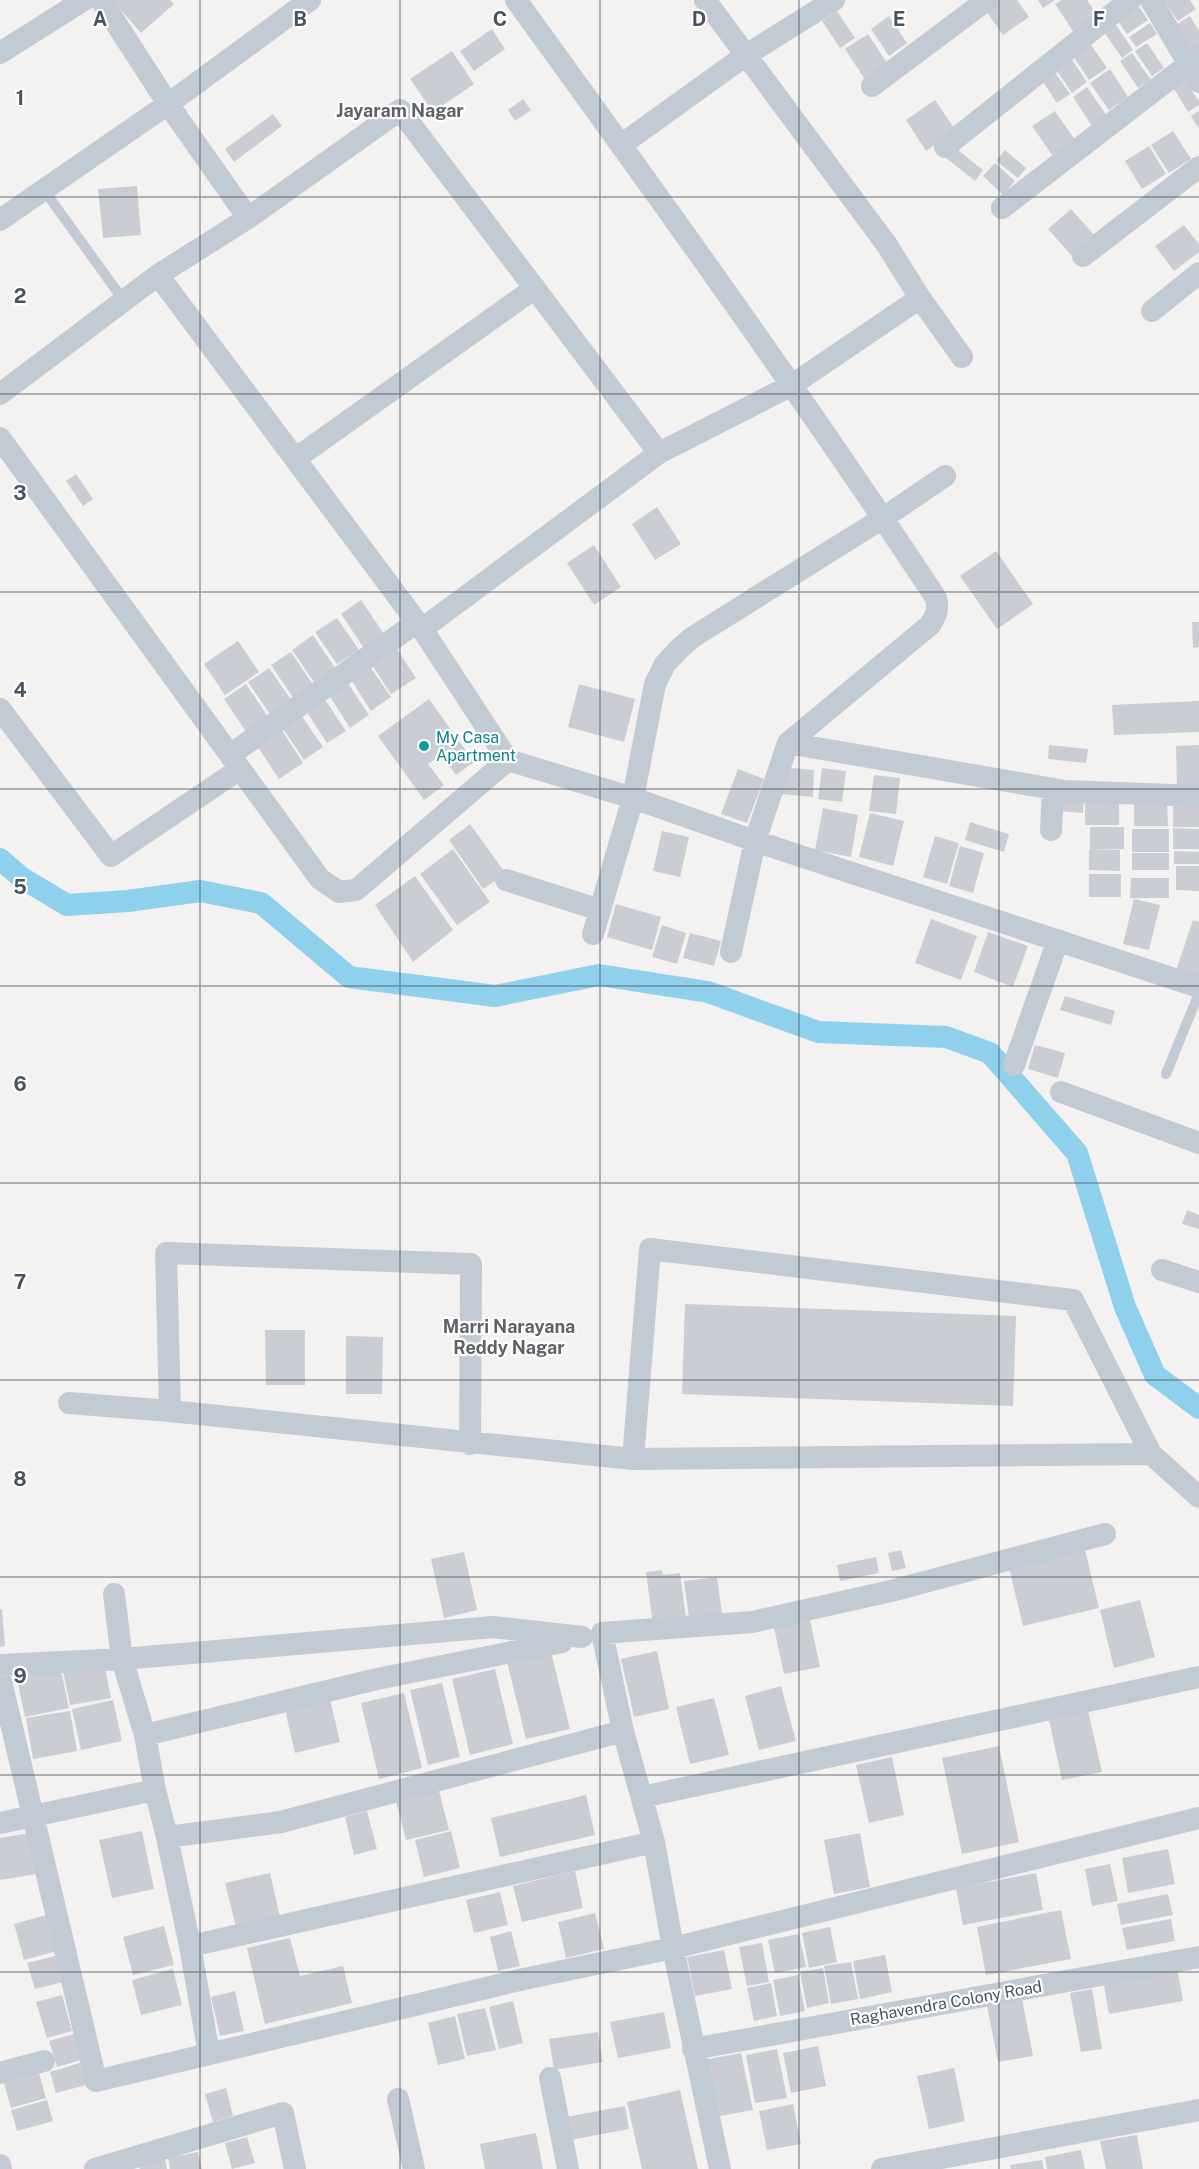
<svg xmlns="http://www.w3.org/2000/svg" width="1199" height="2169" font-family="'Public Sans',sans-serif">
  <rect width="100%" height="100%" fill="#f4f1f1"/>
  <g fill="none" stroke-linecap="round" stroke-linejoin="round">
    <path stroke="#8fd1ec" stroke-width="22" d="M0 859 22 878 67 905 128 901 200 891 261 903 349 977 495 996 599 975 708 992 818 1032 946 1037 990 1053 1077 1153 1125 1307 1155 1375 1199 1408"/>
  </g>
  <path fill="#cbcdd4" d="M112 0H170L174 4 141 33Z
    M993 0H1017L1029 17 1003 35 983 7Z
    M1038 0H1055L1043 8Z
    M1062 0H1087L1099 18 1075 34 1055 4Z
    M1163 0H1190L1196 9 1178 21Z
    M1139 7 1148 20 1127 34 1118 21Z
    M837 11 855 38 840 48 822 21Z
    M889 16 907 43 889 56 871 29Z
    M1190 16 1199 31V48L1190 53 1174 26Z
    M1114 22 1133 50 1122 58 1102 29Z
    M1150 23 1157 34 1136 47 1129 37Z
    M492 29 505 49 474 71 460 51Z
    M868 34 887 63 864 78 845 49Z
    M1087 39 1107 68 1089 80 1069 50Z
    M1147 43 1164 68 1152 76 1135 51Z
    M452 51 474 84 433 112 410 79Z
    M1132 53 1151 80 1138 88 1120 61Z
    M1069 55 1087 82 1072 93 1053 65Z
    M1051 67 1070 94 1057 103 1039 76Z
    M1110 69 1128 97 1109 110 1090 83Z
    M1185 79 1199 102V105L1188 112 1173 87Z
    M1087 87 1107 116 1092 126 1073 97Z
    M523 99 531 110 515 121 508 110Z
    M935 100 956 131 926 151 906 120Z
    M1055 111 1075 140 1052 155 1032 126Z
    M1199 111V129L1191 116Z
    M273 114 282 126 234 162 225 149Z
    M1173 131 1191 159 1169 173 1151 145Z
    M1149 146 1166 174 1142 189 1125 161Z
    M954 147 983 170 975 181 946 158Z
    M1005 150 1026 168 1018 178 996 161Z
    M995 163 1015 181 1003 195 983 176Z
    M137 186 141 235 103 238 98 189Z
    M1071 209 1095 236 1072 256 1048 229Z
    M1184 225 1199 244V252L1174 271 1155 246Z
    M76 474 93 499 83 506 66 481Z
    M657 507 681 544 655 560 632 524Z
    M594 545 621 587 594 605 567 563Z
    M996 551 1033 604 997 629 960 576Z
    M361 600 384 634 364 648 341 614Z
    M337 618 359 650 337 664 315 632Z
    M1192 622H1199V647L1193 648Z
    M313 635 335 668 314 682 292 650Z
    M238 641 259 672 225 695 204 664Z
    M395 646 416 678 391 694 370 662Z
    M291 652 314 686 294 699 271 665Z
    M367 662 391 697 371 711 348 675Z
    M269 668 292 701 271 716 248 682Z
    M345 679 369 715 350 728 327 692Z
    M246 684 269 718 247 733 224 699Z
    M579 684 635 699 624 742 568 727Z
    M322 695 346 731 327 743 304 708Z
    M429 699 474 762 456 775 441 755 428 764 444 785 424 800 378 736Z
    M1199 701V732L1114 735 1112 705Z
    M299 712 323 747 304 760 280 724Z
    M280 727 303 763 279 779 256 744Z
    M1049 745 1088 749 1086 763 1048 759Z
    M1199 745V787L1177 788 1176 746Z
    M781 767 814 770 813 797 780 794Z
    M822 768 846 771 842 802 818 799Z
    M738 769 764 779 747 823 721 814Z
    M874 775 900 778 896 814 869 811Z
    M1059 798 1084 800 1083 813 1058 811Z
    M1085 801H1119V825H1085Z
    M1134 801H1167L1168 826H1134Z
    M1173 802H1199V827H1173Z
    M823 808 858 815 851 857 815 850Z
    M870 813 904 821 893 866 859 857Z
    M970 822 1009 834 1004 852 965 840Z
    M470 824 506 874 483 889 449 840Z
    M1090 827H1124V849L1090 850Z
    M1173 828 1199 829V849H1173Z
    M1132 829H1169V852H1132Z
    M662 831 689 837 680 877 653 871Z
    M935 836 959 843 947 884 923 877Z
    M960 846 984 853 973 893 949 886Z
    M453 849 490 902 457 925 420 874Z
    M1089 850H1120V871L1089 870Z
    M1174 851 1199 852V864H1174Z
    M1132 853H1169V870H1132Z
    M1176 866H1199V891L1176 890Z
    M1089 874H1121V897H1089Z
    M415 876 453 930 413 962 375 905Z
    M1131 878H1169V898H1130Z
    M1134 899 1160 905 1149 950 1123 944Z
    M616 904 661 917 652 950 607 937Z
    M931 919 977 936 961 980 915 963Z
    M1193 920 1199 922V978L1176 971Z
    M662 925 686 933 677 964 652 957Z
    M988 932 1028 946 1013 987 974 972Z
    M690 933 721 941 714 966 683 958Z
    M1065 996 1115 1011 1111 1025 1060 1010Z
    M1035 1045 1065 1053 1058 1078 1028 1069Z
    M1187 1210 1199 1215V1229L1182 1224Z
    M685 1304 1016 1316 1013 1406 682 1394Z
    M265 1330H305V1385H266Z
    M346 1336 383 1337 382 1394H346Z
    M901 1550 906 1568 892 1571 888 1553Z
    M1085 1550 1099 1608 1023 1626 1009 1568Z
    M464 1552 477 1610 444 1618 431 1559Z
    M876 1557 879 1573 840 1581 837 1565Z
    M662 1570 663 1575 680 1573 687 1626H653L646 1572Z
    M717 1577 722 1614 689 1618 684 1581Z
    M1140 1600 1155 1657 1114 1668 1100 1610Z
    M0 1609H2L5 1646 0 1647Z
    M809 1615 820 1667 784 1674 773 1623Z
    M657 1651 669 1709 634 1717 621 1659Z
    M551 1652 570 1729 526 1739 507 1662Z
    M104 1663 111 1698 70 1705 63 1671Z
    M60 1666 69 1708 25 1717 16 1675Z
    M495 1669 513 1744 470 1755 452 1679Z
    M442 1683 460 1757 428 1765 410 1690Z
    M781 1686 796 1741 759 1750 745 1696Z
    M404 1693 422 1768 379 1779 361 1703Z
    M714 1698 729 1755 690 1764 676 1707Z
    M330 1699 340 1742 295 1753 285 1710Z
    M113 1700 122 1741 81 1750 72 1709Z
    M70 1711 77 1751 33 1759 26 1718Z
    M1088 1711 1102 1772 1062 1780 1049 1720Z
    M999 1746 1019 1842 962 1854 942 1758Z
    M892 1757 904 1815 869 1823 856 1765Z
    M439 1791 449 1830 406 1840 396 1801Z
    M586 1795 595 1835 500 1857 491 1818Z
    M367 1811 377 1849 354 1855 345 1817Z
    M142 1831 154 1889 112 1898 99 1840Z
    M451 1831 460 1868 424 1877 415 1840Z
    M30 1833 37 1874 0 1880V1838Z
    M860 1833 870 1887 834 1894 824 1840Z
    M1168 1849 1175 1884 1128 1893 1122 1858Z
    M1110 1864 1118 1901 1092 1906 1085 1869Z
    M575 1871 583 1908 522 1922 513 1886Z
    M270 1873 280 1917 236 1927 225 1883Z
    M1036 1873 1043 1910 963 1925 956 1888Z
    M500 1892 508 1925 474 1933 466 1900Z
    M1168 1894 1173 1915 1121 1925 1117 1904Z
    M1061 1910 1071 1959 986 1975 977 1927Z
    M595 1913 604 1949 566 1958 558 1922Z
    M50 1914 60 1950 24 1960 14 1924Z
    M1171 1919 1175 1941 1127 1950 1122 1928Z
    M164 1926 174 1965 133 1975 123 1937Z
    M830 1927 837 1962 809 1968 802 1933Z
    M511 1931 520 1966 498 1971 490 1937Z
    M799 1934 806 1967 775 1973 768 1940Z
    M290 1938 300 1976 343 1966 352 2003 265 2024 247 1948Z
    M762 1943 769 1982 747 1986 739 1947Z
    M724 1950 732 1989 695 1996 687 1957Z
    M59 1955 67 1981 35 1989 27 1963Z
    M885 1955 892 1992 860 1999 853 1961Z
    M851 1962 858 1999 831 2004 824 1966Z
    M1177 1967 1183 2001 1109 2014 1103 1980Z
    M823 1968 829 2003 807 2008 800 1972Z
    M173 1969 182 2005 141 2015 132 1980Z
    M798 1975 805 2011 780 2016 773 1980Z
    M771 1983 777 2016 754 2021 747 1988Z
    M1092 1989 1102 2049 1081 2052 1070 1993Z
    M235 1991 244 2031 220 2036 211 1997Z
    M62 1995 72 2031 47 2038 36 2002Z
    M1022 1999 1033 2056 998 2062 987 2006Z
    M513 2001 523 2043 499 2049 489 2007Z
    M485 2008 496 2050 467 2056 457 2014Z
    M664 2012 671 2048 618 2058 610 2022Z
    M455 2016 465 2059 438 2065 428 2023Z
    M598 2032 603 2062 554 2070 549 2039Z
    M74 2034 81 2060 57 2067 49 2041Z
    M818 2046 826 2086 791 2093 783 2053Z
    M777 2049 787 2098 755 2103 746 2055Z
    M741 2053 753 2110 715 2117 704 2060Z
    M83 2062 90 2084 56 2093 50 2072Z
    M954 2068 965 2121 929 2129 917 2076Z
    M39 2073 46 2098 11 2108 4 2083Z
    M226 2088 233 2116 213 2122 205 2094Z
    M680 2090 698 2169H642L627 2102Z
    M47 2100 53 2121 17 2131 11 2110Z
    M793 2104 801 2144 767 2150 759 2111Z
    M625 2106 629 2129 565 2141 561 2118Z
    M536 2133 543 2169H485L480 2144Z
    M1137 2135 1143 2169H1106L1100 2141Z
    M247 2137 255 2163 232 2169 225 2143Z
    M1081 2150 1085 2169H1047L1045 2157Z
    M198 2152 202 2169H170L168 2158Z
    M164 2153 167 2169H140L137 2159Z
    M1042 2160 1044 2169H1011L1010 2165Z"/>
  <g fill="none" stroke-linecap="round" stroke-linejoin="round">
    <path stroke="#c2cad3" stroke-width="10" d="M44 190 124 301
      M1166 1074 1199 993"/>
    <path stroke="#c2cad3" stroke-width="22" d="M101 0 168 104 248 218
      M516 0C659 197 802 395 936 598 939 610 936 615 930 625L788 743 755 841 731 952
      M1151 0 1199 82
      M0 53 84 0
      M872 86 987 0
      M621 145 746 55 834 0
      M945 147 1130 0
      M1002 208 1199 56
      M0 220 168 104 310 0
      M1083 256 1199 167
      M158 275 422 629 659 453 792 385 920 298 887 245 705 0
      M920 298 962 357
      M1152 311 1199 273
      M0 394 158 275 248 218 400 110 659 453
      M0 438 320 879 339 892 356 890 508 760
      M295 459 535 288
      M422 629 508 760 633 798 755 841 1199 987
      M0 709 111 856 240 769
      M788 743 1065 791 1199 796
      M230 755 417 622
      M1051 830 1053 789
      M506 880 600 910
      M593 934 633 798 655 684 665 664 680 648 693 637 883 518 945 476
      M1014 1065 1058 940
      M1061 1092 1199 1143
      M1162 1270 1199 1282
      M69 1403 170 1411 633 1459 650 1249 1073 1300 1151 1454
      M170 1411 166 1253 471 1264 470 1444
      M633 1459 1151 1454 1199 1497
      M114 1594 122 1659 145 1735 155 1790 167 1837 190 1946 209 2054
      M0 1665 122 1659 493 1627 582 1637
      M0 1677 96 2081 524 1979 673 1948 1199 1818
      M145 1735 377 1679 562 1642
      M642 1797 1199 1677
      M0 1823 155 1790
      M167 1837 281 1822 623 1731
      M190 1946 654 1842
      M693 2049 1199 1957
      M0 2073 44 2061
      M550 2078 568 2169
      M398 2099 414 2169
      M0 2165 1 2169
      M95 2169 283 2113 295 2169
      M720 2169 673 1948 654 1842 623 1731 602 1633 752 1622 891 1591 1105 1534
      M882 2169 1199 2110"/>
  </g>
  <path fill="none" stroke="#49535f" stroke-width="1.5" stroke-opacity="0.55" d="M200 0V2169M400 0V2169M600 0V2169M799 0V2169M999 0V2169M0 197H1199M0 394H1199M0 592H1199M0 789H1199M0 986H1199M0 1183H1199M0 1380H1199M0 1577H1199M0 1775H1199M0 1972H1199"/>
  <circle fill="#0f9aa8" stroke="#fff" stroke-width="2" cx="424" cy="746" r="6"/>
  <g text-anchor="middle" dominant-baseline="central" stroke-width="4.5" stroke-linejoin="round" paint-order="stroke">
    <g font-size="16" fill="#0d838f" stroke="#fff" text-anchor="start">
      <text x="436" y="737">My Casa<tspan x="436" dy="18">Apartment</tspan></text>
    </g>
    <g font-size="16" fill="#49535f" stroke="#fff">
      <text transform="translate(946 2003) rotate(-10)">Raghavendra Colony Road</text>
    </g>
    <g font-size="18" font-weight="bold" fill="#5e6166" stroke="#fff">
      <text x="400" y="110">Jayaram Nagar</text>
      <text x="509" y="1326">Marri Narayana<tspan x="509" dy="21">Reddy Nagar</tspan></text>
    </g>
  </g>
  <g font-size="20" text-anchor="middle" font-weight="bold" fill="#49535f" stroke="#fff" stroke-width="4.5" stroke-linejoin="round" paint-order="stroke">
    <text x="100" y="26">A</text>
    <text x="300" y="26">B</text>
    <text x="500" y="26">C</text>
    <text x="699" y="26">D</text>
    <text x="899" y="26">E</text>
    <text x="1099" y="26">F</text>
    <text x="20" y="105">1</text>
    <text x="20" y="303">2</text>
    <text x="20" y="500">3</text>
    <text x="20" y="697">4</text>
    <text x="20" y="894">5</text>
    <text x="20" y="1091">6</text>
    <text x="20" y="1289">7</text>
    <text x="20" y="1486">8</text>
    <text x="20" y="1683">9</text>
  </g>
</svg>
